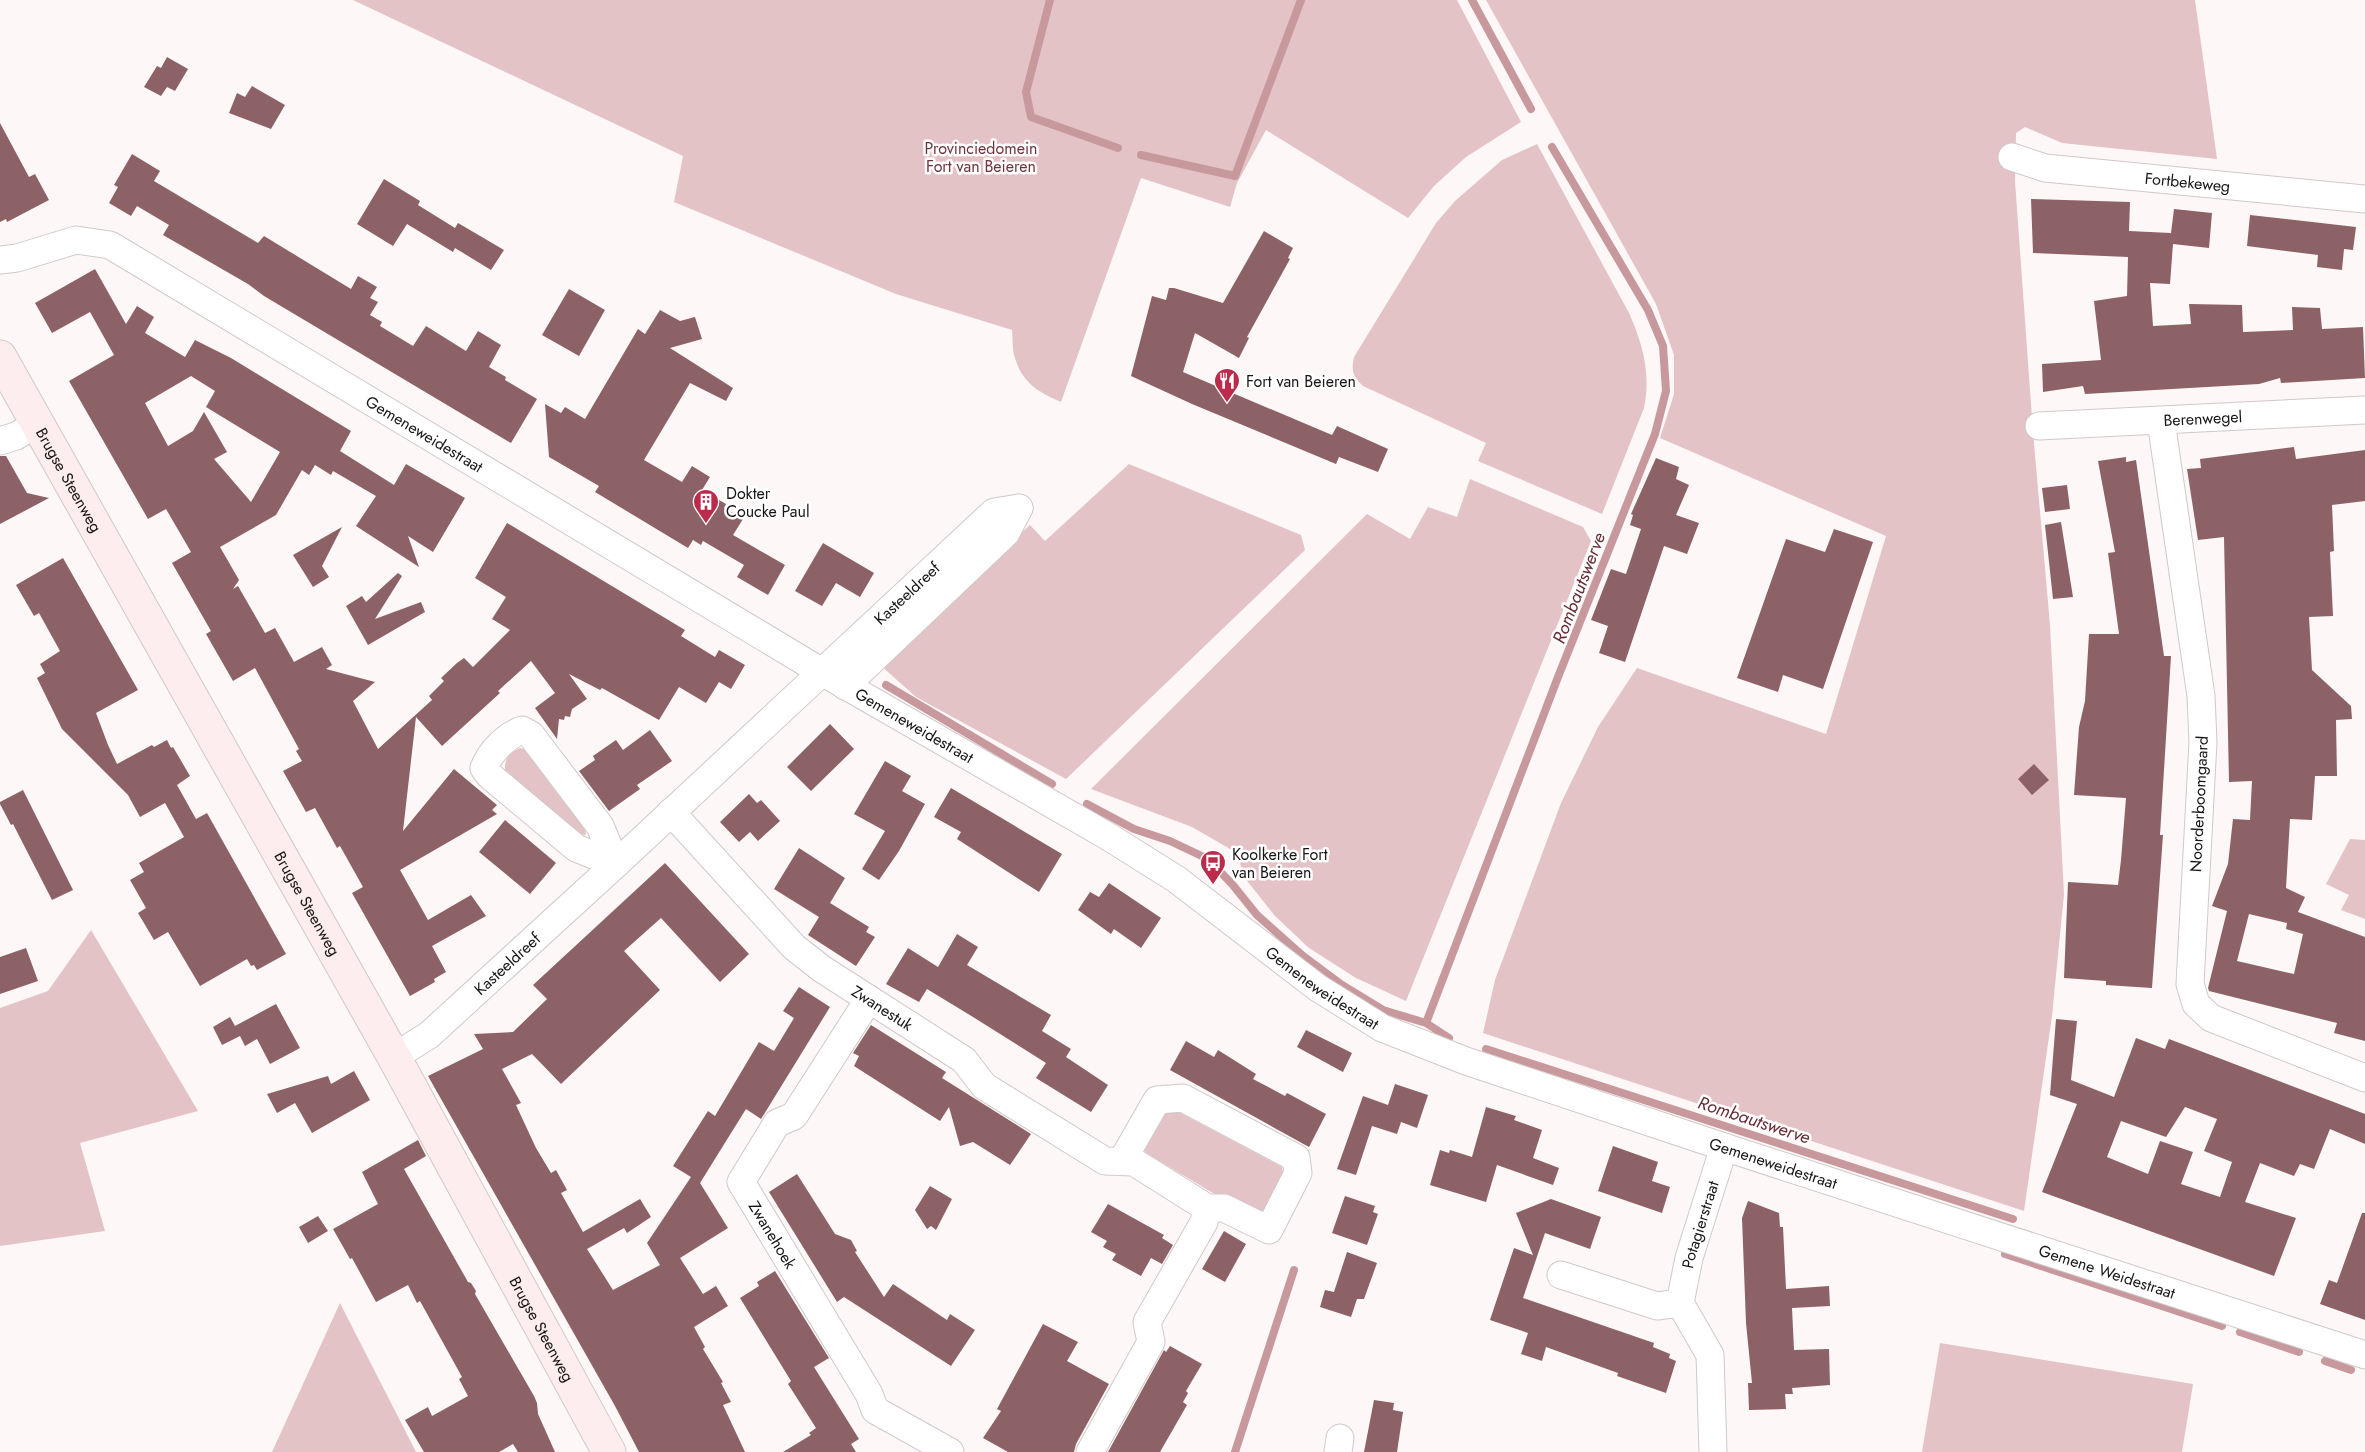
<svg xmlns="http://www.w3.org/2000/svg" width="2365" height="1452" font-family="Jost,sans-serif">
  <rect width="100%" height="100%" fill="#fef7f7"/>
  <path fill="#e3c3c6" d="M353 0H1457L1521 122 1466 157 1434 186 1408 218 1266 130 1237 183 1230 207 1141 178 1061 402C1040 393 1022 383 1015 358 1012 350 1013 339 1012 330L896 294 674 202 683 156Z
    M1486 0H2195L2217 159 2062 143 2025 127 2016 133 2015 181 2033 432 2050 625 2064 894 2052 1016 2024 1211 1483 1033 1495 980 1561 803 1598 727 1637 668 1826 734 1886 536 1660 438 1674 394V355L1656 304Z
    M1537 144 1629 313C1643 345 1651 373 1644 408L1602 514 1478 461 1486 443 1363 386C1353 377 1351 371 1354 357L1436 223 1455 201 1502 160Z
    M1129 464 1301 535 1305 550 1066 779 916 697 879 664 1030 525 1045 541Z
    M1470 479 1583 527 1591 541 1406 1001 1356 978 1309 948 1275 916 1244 877 1237 853 1192 827 1091 789 1367 514 1410 539 1428 507 1457 517Z
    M520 748 530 751 585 828 586 835 578 834 505 771C504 759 509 753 520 748Z
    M2350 839 2365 840V919L2341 910 2349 895 2326 884Z
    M91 930 198 1111 80 1143 105 1231 0 1246V1008L48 991Z
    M1173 1109 1282 1167 1285 1184 1262 1216 1253 1217 1146 1153 1140 1143 1161 1110Z
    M340 1303 416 1452H272Z
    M1940 1343 2193 1384 2182 1452H1922Z"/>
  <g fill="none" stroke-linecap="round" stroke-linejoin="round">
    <path stroke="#c7999d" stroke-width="8" d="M1050 0 1026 92 1031 117 1118 148
      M1472 0 1531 109
      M1141 155 1235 176 1301 0
      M886 685 1052 784
      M1087 804 1134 829 1170 841 1208 859 1232 884 1257 915 1303 956 1342 985 1383 1010 1426 1023
      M1449 1038 1426 1023 1558 677 1655 434 1666 391 1663 346 1648 310 1552 147
      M1486 1049 2013 1219
      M2005 1254 2222 1326
      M2240 1332 2299 1352
      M2325 1361 2351 1370
      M1235 1452 1294 1270"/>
  </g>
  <path fill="#8c6266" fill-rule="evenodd" d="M167 57 188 69 175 91 167 87 161 96 144 87 157 66 161 68Z
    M252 86 285 105 271 129 229 113 237 93 245 97Z
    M0 123 29 177 35 174 49 200 7 222 6 219 0 222Z
    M132 154 160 171 154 181 258 243 264 236 351 289 358 276 377 287 370 298 378 302 370 315 382 322 380 326 413 346 426 326 466 351 478 331 501 345 489 367 506 377 505 380 537 399 511 443 264 296 248 284 163 235 169 225 137 206 131 216 109 203 118 187 114 185Z
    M384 179 420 201 418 205 455 228 458 223 504 250 491 270 455 248 453 252 407 224 393 246 357 224Z
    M2031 199 2130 202 2129 231 2171 233 2174 209 2212 213 2209 248 2173 244 2170 284 2150 283 2153 326 2191 324 2189 304 2242 305 2243 332 2293 330 2292 307 2320 308 2322 329 2363 327 2365 378 2281 383 2280 378 2259 384 2085 394 2083 386 2043 392 2042 364 2101 360 2094 301 2127 296 2128 257 2033 253Z
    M2250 215 2356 227 2353 250 2344 249 2342 270 2317 267 2318 255 2247 246Z
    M1264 231 1293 248 1288 258 1290 259 1247 337 1249 338 1239 358 1195 333 1183 372 1332 435 1337 426 1388 449 1378 472 1339 457 1336 464 1192 404 1131 376 1152 296 1166 300 1169 288H1174L1223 303Z
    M95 269 126 324 137 306 154 317 145 333 185 357 195 340 231 358 351 431 340 451 394 485 406 464 465 498 433 552 408 536 419 567 356 526 376 496 333 471 331 475 315 465 309 475 302 470 276 515 220 547 239 580 233 589 238 586 265 633 275 628 294 662 322 647 332 665 326 669 375 682 353 701 378 749 432 700 429 696 444 681 441 678 457 663 464 658 473 667 510 630 492 619 506 597 475 578 507 523 685 630 681 636 715 657 719 650 745 665 731 689 719 682 706 703 679 687 659 720 602 688 600 690 569 674 587 699 572 709 570 717 565 716 564 720 559 719 557 739 535 708 555 693 531 661 498 691 500 693 442 746 416 717 403 831 454 769 497 805 492 810 497 814 400 870 428 920 471 895 486 916 432 946 446 972 434 979 435 982 410 996 352 893 363 887 340 846 337 848 315 808 306 812 283 771 302 761 296 751 299 749 255 668 233 681 206 634 211 631 172 563 191 552 166 509 148 519 69 381 114 355 90 312 52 333 35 303ZM191 376 215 391 206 407 280 452 251 502 214 459 227 452 204 412 193 431 168 446 145 403Z
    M569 289 605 310 579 356 542 335Z
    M660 310 680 321 695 317 702 339 670 348 733 388 726 401 690 383 644 460 682 482 692 466 710 477 702 490 726 504 724 508 743 519 733 535 785 565 768 595 737 577 744 565 703 541 701 545 693 540 688 548 595 492 599 486 549 457 545 404 561 413 565 407 585 419 638 329 645 334Z
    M2294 447 2296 459 2365 450V501L2332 505 2334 551 2330 552 2333 616 2309 617 2312 670 2351 706 2352 719 2336 720 2337 776H2315L2312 820 2290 819 2286 888 2305 897 2298 912 2365 937V1041L2334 1033 2337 1023 2209 991 2208 988 2227 911 2212 906 2228 864 2233 819 2250 820 2252 781 2229 782 2224 537 2198 540 2187 469 2201 468 2200 459ZM2249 914 2287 923 2286 929 2303 934 2294 974 2237 961Z
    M0 456H6L27 493 49 498 0 524Z
    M2126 457V462L2136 460 2164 656H2171L2160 835H2163L2152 988 2106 985V981L2064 978 2068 882 2118 885 2121 860 2126 798 2074 795 2079 727 2085 701 2089 634H2119L2108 553 2115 552 2098 461Z
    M1656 458 1679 467 1676 479 1689 485 1676 515 1699 523 1687 554 1664 546 1625 662 1599 653 1608 626 1591 620 1611 569 1626 574 1641 529 1630 525 1633 515 1631 514Z
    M2067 485 2070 509 2045 512 2042 488Z
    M2061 522 2073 597 2053 599 2045 525Z
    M342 527 322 566 329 577 313 587 293 555Z
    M1834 529 1873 542 1823 689 1783 675 1778 692 1737 678 1786 539 1825 552Z
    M823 543 874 573 860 597 836 583 822 606 795 591Z
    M63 558 138 690 96 713 108 745 117 764 152 745 154 747 167 740 171 748 173 747 190 776 177 785 196 819 207 813 286 954 257 970 254 965 251 966 247 959 200 986 168 932 154 940 138 913 146 908 130 880 144 872 139 863 184 837 165 803 140 817 128 795 62 729 37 678 45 673 40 664 60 651 39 613 34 616 16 585Z
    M398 573 402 576 375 619 421 602 425 612 368 645 346 606 362 596 366 602Z
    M830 724 854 749 811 791 787 767Z
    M650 730 672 761 637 785 640 789 609 811 579 771 595 760 593 756 616 740 623 750Z
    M885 761 911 776 902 791 925 804 899 851 879 880 862 869 885 831 854 814Z
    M2034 764 2049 780 2032 795 2018 779Z
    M951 788 1062 854 1039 892 957 839 961 832 934 817Z
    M23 790 73 890 52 900 13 824 11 825 0 804V802Z
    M749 794 757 803 761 800 780 821 758 841 750 832 739 842 720 822Z
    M505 820 556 863 530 894 479 852Z
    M799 848 845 878 830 903 869 927 866 932 875 937 856 966 808 935 819 917 774 889Z
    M665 863 749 954 720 982 661 918 624 951 660 990 561 1084 532 1054 502 1069 521 1103 516 1105 536 1148 551 1173 556 1170 567 1190 561 1193 583 1232 640 1199 651 1217 627 1233 624 1228 587 1249 613 1290 660 1265 647 1243 691 1177 673 1166 708 1111 715 1116 759 1042 774 1051 794 1018 783 1011 799 987 830 1007 761 1119 746 1109 700 1183 728 1228 680 1258 703 1294 716 1286 728 1306 694 1327 705 1347 703 1349 723 1382 721 1383 731 1402 723 1405 745 1452H639L615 1406 428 1076 483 1049 474 1034 513 1032 547 999 533 985Z
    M1109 883 1161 918 1141 948 1114 929 1111 934 1078 910 1090 892 1099 897Z
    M957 934 978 947 967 965 1051 1015 1042 1031 1071 1049 1066 1057 1108 1085 1091 1112 1036 1078 1046 1063 973 1017 927 989 919 1002 886 984 908 948 938 967Z
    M26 948 38 981 0 994V957Z
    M276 1004 300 1048 270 1064 257 1039 245 1046 240 1036 222 1045 213 1027 230 1017 235 1026Z
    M2056 1019 2077 1021 2071 1080 2114 1097 2136 1038 2165 1049 2169 1039 2365 1114V1144L2330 1129 2314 1169 2300 1164 2294 1176 2260 1163 2245 1202 2296 1218 2274 1276 2042 1192 2077 1104 2050 1095ZM2185 1107 2217 1119 2204 1151 2232 1162 2220 1197 2181 1184 2193 1152 2160 1141 2148 1174 2107 1157 2121 1121 2166 1137Z
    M871 1025 946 1072 942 1078 1031 1134 1010 1165 973 1142 960 1146 949 1107 940 1121 854 1066 859 1056 853 1053Z
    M1306 1030 1352 1053 1343 1072 1297 1047Z
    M1186 1041 1214 1057 1218 1050 1256 1074 1253 1079 1285 1096 1287 1093 1326 1114 1309 1147 1170 1070Z
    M354 1071 370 1100 312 1133 295 1103 277 1113 267 1094 328 1076 331 1084Z
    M1395 1084 1428 1095 1417 1128 1401 1122 1397 1134 1372 1126 1356 1175 1337 1169 1363 1096 1388 1105Z
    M1486 1107 1516 1116 1514 1120 1542 1130 1533 1158 1559 1168 1553 1185 1497 1165 1486 1202 1430 1185 1440 1150 1449 1153 1450 1150 1472 1157Z
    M418 1140 426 1156 404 1169 468 1282 471 1283 476 1291 475 1294 534 1396 537 1403 538 1414 555 1452H518L513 1444 499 1452H424L405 1420 428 1407 432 1416 468 1396 459 1379 462 1377 420 1301 417 1303 408 1285 376 1302 352 1258 350 1259 333 1229 378 1204 362 1172Z
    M1613 1146 1658 1162 1652 1181 1670 1187 1662 1213 1598 1191Z
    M797 1174 835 1234 851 1240 857 1251 855 1252 884 1297 893 1284 947 1320 950 1314 975 1330 951 1366 844 1297 837 1302 769 1192Z
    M930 1186 952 1199 936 1230 931 1226 927 1229 915 1210Z
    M1345 1196 1375 1206 1373 1212 1378 1214 1367 1245 1332 1233Z
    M1551 1199 1601 1217 1590 1249 1545 1233 1523 1298 1654 1343 1653 1347 1670 1354 1669 1358 1676 1361 1666 1393 1617 1376 1618 1373 1546 1347 1542 1361 1521 1354 1528 1333 1490 1320 1514 1248 1533 1255 1516 1213Z
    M1748 1201 1779 1213 1780 1227H1783L1786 1289 1829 1286 1830 1306 1792 1308 1794 1350 1829 1349 1830 1385 1792 1388 1793 1394H1785L1786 1409 1749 1410 1748 1383H1752L1746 1323 1742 1218Z
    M1108 1204 1164 1235 1162 1238 1173 1245 1162 1264 1151 1258 1141 1276 1112 1260 1116 1254 1103 1247 1107 1241 1091 1232Z
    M2362 1213H2365V1320L2320 1304 2329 1280 2337 1283Z
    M318 1216 328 1231 308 1243 299 1227Z
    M1224 1231 1246 1244 1225 1282 1202 1269Z
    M1347 1252 1377 1263 1364 1299H1357L1351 1317 1320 1307 1325 1290 1334 1292Z
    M775 1271 829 1358 814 1367 859 1439 851 1444 856 1452H783L811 1435 809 1433 816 1428 788 1384 791 1381 740 1298 759 1286 757 1282Z
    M1043 1324 1078 1342 1067 1361 1109 1384 1076 1444 1074 1452H1008L983 1438 1001 1411 997 1409Z
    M1170 1346 1202 1364 1186 1391 1188 1393 1183 1402 1187 1405 1160 1452H1108L1164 1350 1166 1352Z
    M1374 1400 1394 1403 1393 1410 1403 1412 1397 1452H1364Z"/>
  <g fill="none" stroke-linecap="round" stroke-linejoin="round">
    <defs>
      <g id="street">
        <path id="s1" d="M2012 157 2045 168 2365 199"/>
        <path id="s2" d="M0 260 17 258 76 240 110 245 822 672 1109 837 1176 879 1318 988 1382 1028 1466 1061 1724 1147 2365 1355"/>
        <path d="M2161 421 2201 696 2203 742 2190 984 2196 1004 2211 1018 2365 1078"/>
        <path id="s3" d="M2039 426 2365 410"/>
        <path d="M0 441 16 436 38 423"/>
        <path d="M845 686 1006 533 1019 508"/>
        <path d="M522 730 531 735 600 826 616 864 576 848 489 775 484 768C490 752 506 736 522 730Z"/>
        <path id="s4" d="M671 812 794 947 822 969 964 1060 984 1086 1105 1161 1134 1162 1207 1208H1224L1269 1230 1298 1173 1296 1158 1183 1098 1157 1100 1122 1161"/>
        <path id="s5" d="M869 999 794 1116 777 1123 741 1182 869 1394 875 1410 950 1452"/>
        <path id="s6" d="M394 1057 429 1035 616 864 994 512 1019 508"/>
        <path d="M1561 1275 1657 1306 1680 1303"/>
        <path d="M1090 1452 1151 1342 1147 1322 1204 1222 1207 1208"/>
        <path d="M1338 1452 1340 1438"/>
        <path id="s7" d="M1713 1452 1710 1355 1680 1303 1689 1258 1724 1147"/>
      </g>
      <g id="secondary">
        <path id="s8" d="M0 357 394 1057 609 1452"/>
      </g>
    </defs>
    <use href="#street" stroke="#d1c8c8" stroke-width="29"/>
    <use href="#secondary" stroke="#d1c8c8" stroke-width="35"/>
    <use href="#street" stroke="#fff" stroke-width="27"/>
    <use href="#secondary" stroke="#fdedee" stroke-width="33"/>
  </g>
  <defs>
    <symbol id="restaurant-pin" viewBox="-11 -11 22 30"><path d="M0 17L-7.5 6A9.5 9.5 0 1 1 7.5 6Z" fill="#bc2b4c" stroke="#fff"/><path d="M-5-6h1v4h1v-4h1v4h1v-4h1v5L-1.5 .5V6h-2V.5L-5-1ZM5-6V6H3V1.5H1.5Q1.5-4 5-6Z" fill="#fff"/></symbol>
    <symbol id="building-pin" viewBox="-11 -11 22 30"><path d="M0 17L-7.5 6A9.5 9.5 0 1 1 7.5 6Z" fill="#bc2b4c" stroke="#fff"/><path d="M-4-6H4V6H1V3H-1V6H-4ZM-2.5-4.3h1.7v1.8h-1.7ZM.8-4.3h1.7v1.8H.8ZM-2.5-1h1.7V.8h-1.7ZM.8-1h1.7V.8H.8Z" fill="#fff"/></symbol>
    <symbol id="bus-pin" viewBox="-11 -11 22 30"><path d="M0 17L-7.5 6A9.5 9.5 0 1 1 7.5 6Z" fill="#bc2b4c" stroke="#fff"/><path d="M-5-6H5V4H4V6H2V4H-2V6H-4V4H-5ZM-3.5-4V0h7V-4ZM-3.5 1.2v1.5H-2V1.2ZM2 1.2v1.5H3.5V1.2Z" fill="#fff"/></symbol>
  </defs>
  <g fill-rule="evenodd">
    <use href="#restaurant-pin" x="1212" y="366" width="30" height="40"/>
    <use href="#building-pin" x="691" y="487" width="30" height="40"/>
    <use href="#bus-pin" x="1198" y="848" width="30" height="40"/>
  </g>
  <g text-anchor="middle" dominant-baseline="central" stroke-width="5" stroke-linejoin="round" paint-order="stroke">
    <g font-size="16" fill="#6e333b" stroke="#fff">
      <text x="981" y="148">Provinciedomein<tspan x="981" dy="18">Fort van Beieren</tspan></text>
    </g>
    <g font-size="16" fill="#181515" stroke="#fff">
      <text stroke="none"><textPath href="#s1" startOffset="178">Fortbekeweg</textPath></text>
      <text stroke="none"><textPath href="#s3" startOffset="164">Berenwegel</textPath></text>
      <text stroke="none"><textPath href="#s2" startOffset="480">Gemeneweidestraat</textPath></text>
      <text stroke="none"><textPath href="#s8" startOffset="141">Brugse Steenweg</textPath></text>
      <text stroke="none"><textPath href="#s6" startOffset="692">Kasteeldreef</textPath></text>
      <text stroke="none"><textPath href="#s2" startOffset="1050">Gemeneweidestraat</textPath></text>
      <text transform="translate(2199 804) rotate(-87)">Noorderboomgaard</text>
      <text stroke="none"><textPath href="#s8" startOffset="627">Brugse Steenweg</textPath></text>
      <text stroke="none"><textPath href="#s6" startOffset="147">Kasteeldreef</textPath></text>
      <text stroke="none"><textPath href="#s2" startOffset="1536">Gemeneweidestraat</textPath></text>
      <text stroke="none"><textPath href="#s4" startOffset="290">Zwanestuk</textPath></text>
      <text stroke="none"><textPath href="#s2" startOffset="2022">Gemeneweidestraat</textPath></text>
      <text stroke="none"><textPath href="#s7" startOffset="238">Potagierstraat</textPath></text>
      <text stroke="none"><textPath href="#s5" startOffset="288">Zwanehoek</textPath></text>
      <text stroke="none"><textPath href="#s2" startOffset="2373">Gemene Weidestraat</textPath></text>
      <text stroke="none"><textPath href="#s8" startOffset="1113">Brugse Steenweg</textPath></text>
    </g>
    <g font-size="16" fill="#181515" stroke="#fff" text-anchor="start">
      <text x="1246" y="381">Fort van Beieren</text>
      <text x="726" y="493">Dokter<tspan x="726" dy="18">Coucke Paul</tspan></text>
      <text x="1232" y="854">Koolkerke Fort<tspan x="1232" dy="18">van Beieren</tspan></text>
    </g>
    <g font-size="18" font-style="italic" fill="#682d35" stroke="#fff">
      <text transform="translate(1579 588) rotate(-69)">Rombautswerve</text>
      <text transform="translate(1754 1120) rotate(18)">Rombautswerve</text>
    </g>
  </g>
</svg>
